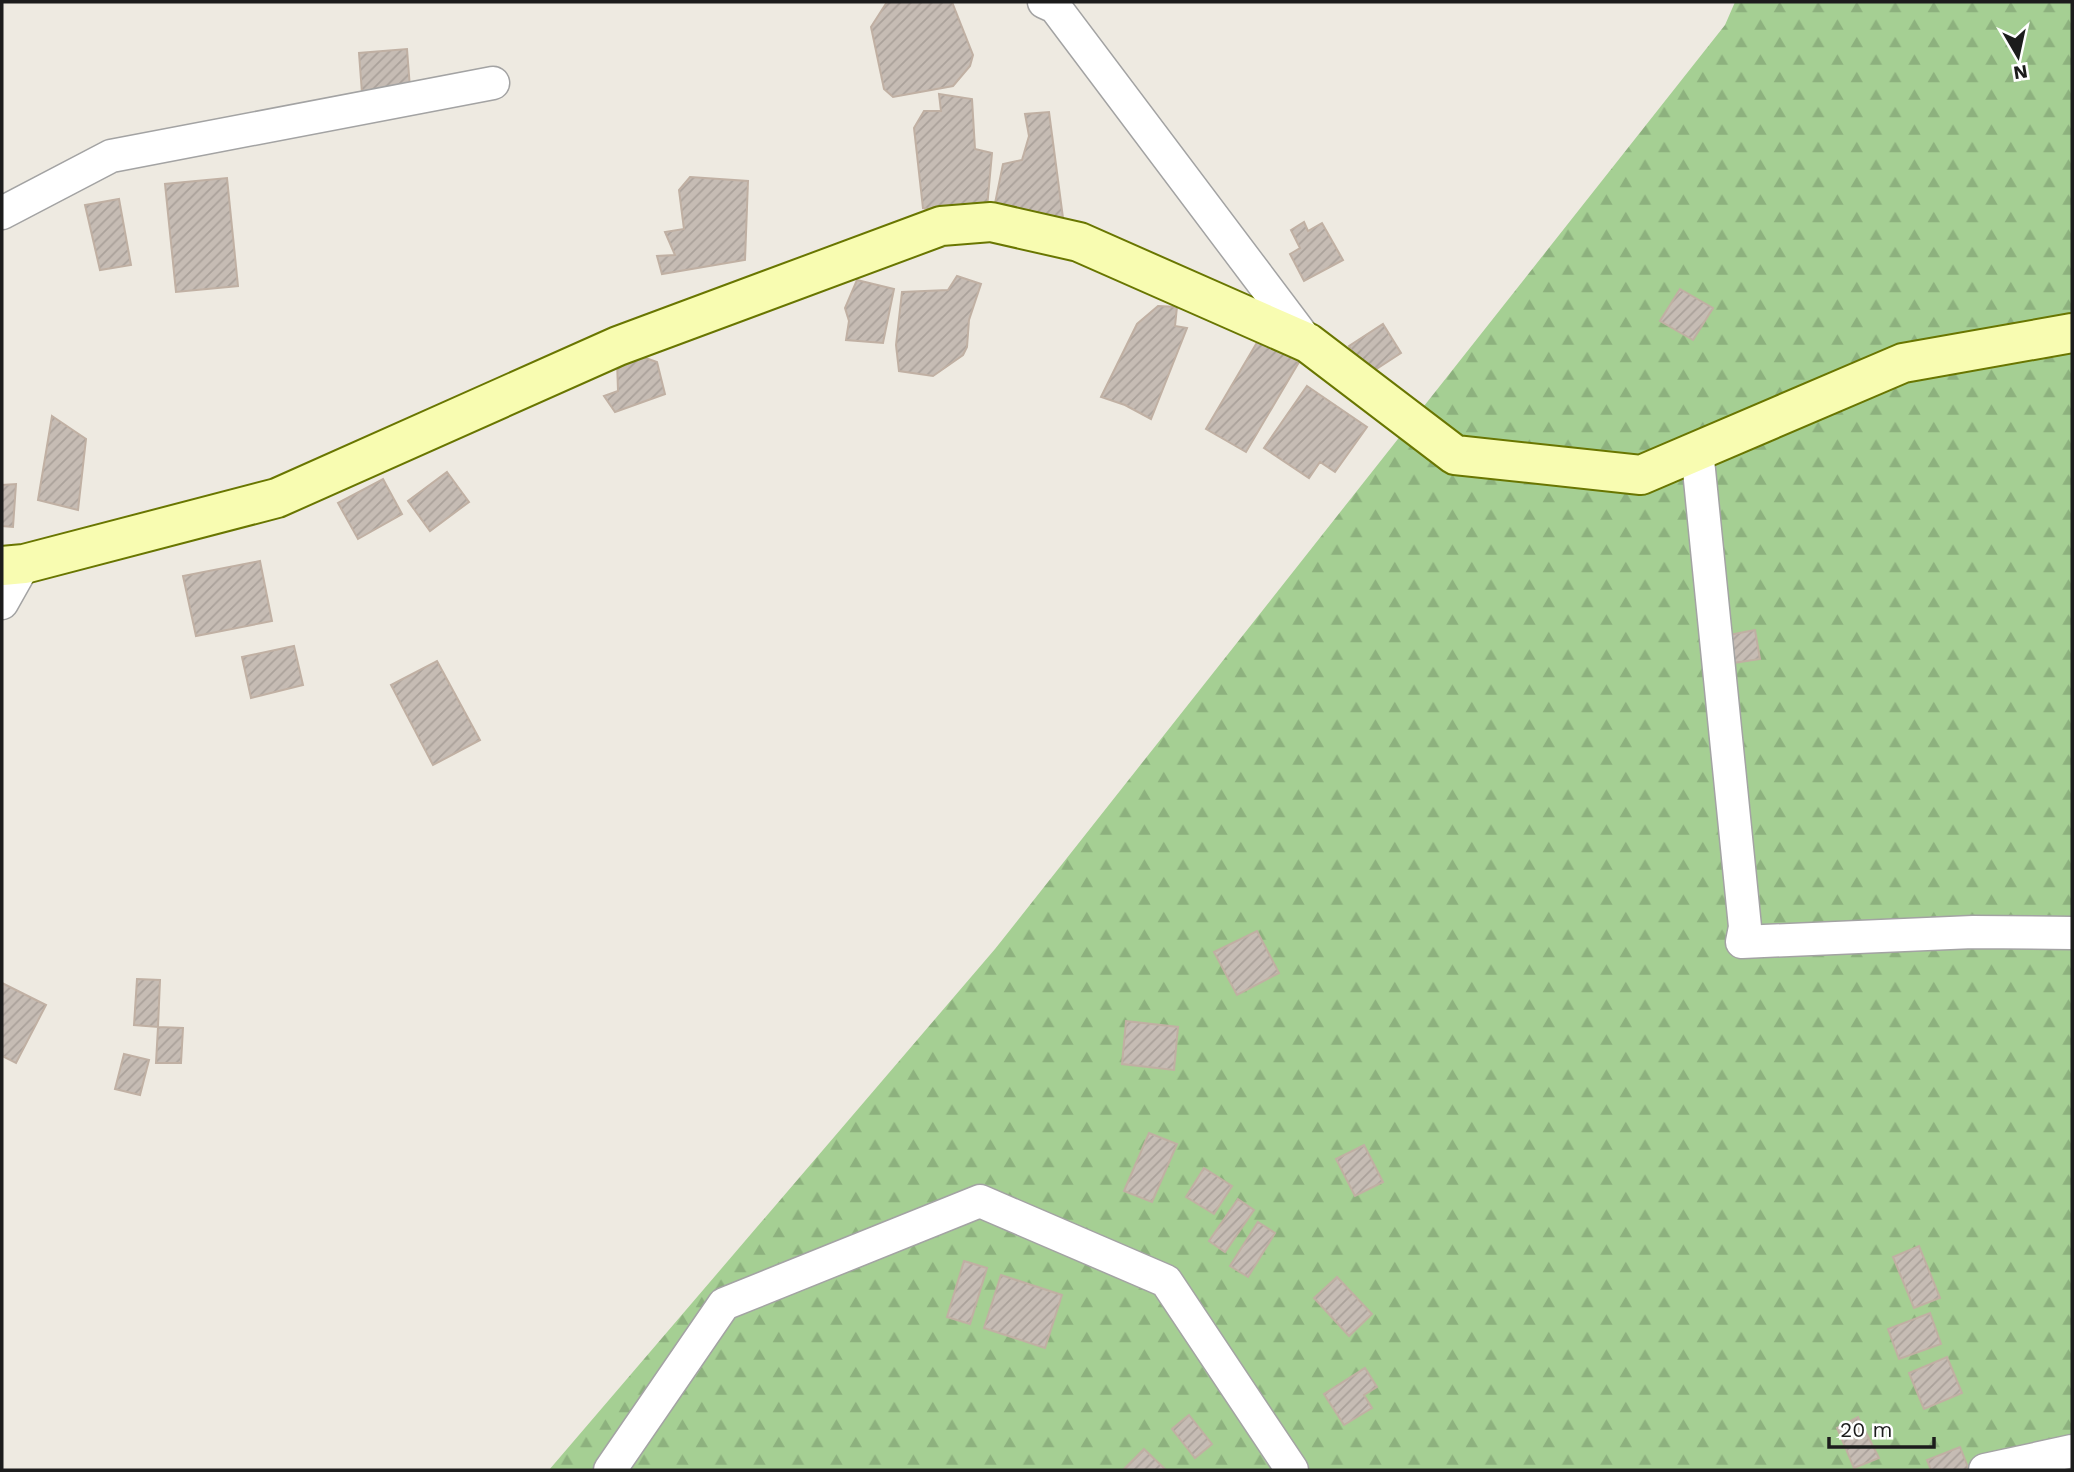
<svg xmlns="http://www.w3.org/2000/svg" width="2074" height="1472" font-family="'Work Sans',sans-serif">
  <defs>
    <pattern id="forest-firs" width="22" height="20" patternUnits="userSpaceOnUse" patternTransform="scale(1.75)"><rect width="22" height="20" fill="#a5cf93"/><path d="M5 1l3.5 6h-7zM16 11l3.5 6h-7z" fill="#8db17e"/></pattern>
    <pattern id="building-hatch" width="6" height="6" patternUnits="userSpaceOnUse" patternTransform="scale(1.75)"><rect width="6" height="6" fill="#c6bcb4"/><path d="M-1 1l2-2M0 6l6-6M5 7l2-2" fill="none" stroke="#aaa19a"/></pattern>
  </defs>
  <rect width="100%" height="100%" fill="#eeeae1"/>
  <path fill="url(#forest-firs)" d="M1735 2H2072V1470H549L995 949 1725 25Z"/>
  <path fill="url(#building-hatch)" stroke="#c0b0a3" stroke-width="2" d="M887 2H952L973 55 970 66 953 86 893 97 884 89 871 27Z
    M407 49 410 88 362 93 359 53Z
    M939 94 972 99 975 149 992 153 987 208 972 215 923 208 914 128 924 111H941Z
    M1049 112 1063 218 993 213 1003 164 1022 160 1029 136 1025 114Z
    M690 177 748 181 745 260 662 274 657 256 675 255 665 232 684 229 679 190Z
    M227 178 238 286 176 292 165 184Z
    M119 199 131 265 100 270 85 205Z
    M1304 222 1308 231 1322 223 1343 260 1304 281 1290 254 1300 248 1291 230Z
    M957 276 981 284 969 320 967 347 963 355 933 376 899 371 896 345 902 292 948 290Z
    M857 280 894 289 883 343 846 340 849 321 845 308Z
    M1680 289 1713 308 1693 340 1660 321Z
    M1158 306 1177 307 1175 326 1187 328 1151 419 1125 405 1101 397 1137 324Z
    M1383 324 1401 353 1367 375 1349 346Z
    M1259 339 1299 362 1246 452 1206 429Z
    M640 356 657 362 665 394 615 412 604 396 618 391 617 360Z
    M1307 386 1367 427 1335 472 1320 462 1309 478 1264 448Z
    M52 416 86 439 78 510 38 500Z
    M447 472 469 502 430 531 408 501Z
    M383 479 402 514 358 539 338 503Z
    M16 484 13 527 2 526V485Z
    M260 561 272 621 196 636 183 576Z
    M1755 630 1760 659 1733 663 1729 635Z
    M294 646 303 685 251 698 242 657Z
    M437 661 480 740 433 765 391 685Z
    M1257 931 1279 973 1237 995 1214 952Z
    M137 979 160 980 158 1027 134 1025Z
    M2 983 46 1005 16 1063 2 1056Z
    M1126 1021 1178 1027 1174 1070 1122 1064Z
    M158 1027 183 1028 181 1063H156Z
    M124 1054 149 1060 140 1095 115 1089Z
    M1149 1133 1177 1144 1152 1202 1124 1191Z
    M1364 1145 1383 1182 1355 1196 1336 1159Z
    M1204 1168 1232 1186 1214 1214 1186 1197Z
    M1238 1199 1254 1210 1225 1252 1209 1241Z
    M1258 1222 1275 1233 1248 1277 1230 1266Z
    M1919 1246 1940 1298 1914 1308 1893 1257Z
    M964 1261 987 1268 970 1324 947 1317Z
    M1001 1275 1062 1295 1045 1348 984 1328Z
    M1337 1277 1372 1314 1349 1336 1314 1298Z
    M1930 1313 1941 1344 1899 1359 1888 1329Z
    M1947 1357 1962 1393 1924 1409 1909 1373Z
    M1365 1368 1377 1387 1364 1395 1372 1408 1344 1425 1324 1394Z
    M1189 1415 1212 1444 1195 1458 1172 1429Z
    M1858 1417 1879 1458 1854 1468 1837 1428Z
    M1960 1447 1969 1470H1931L1927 1460Z
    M1144 1449 1166 1470H1123Z"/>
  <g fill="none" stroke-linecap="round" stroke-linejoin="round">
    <defs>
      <path id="street" d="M1044 2 1055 7 1308 343
        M2 213 111 156 493 83
        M1697 450 1745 927 1742 942 1973 932 2072 933
        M2 603 24 564
        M610 1470 724 1304 980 1201 1166 1281 1292 1470
        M1985 1470 2072 1451"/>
      <path id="secondary" d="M2 566 24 564 277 498 618 346 941 226 991 222 1079 242 1308 343 1455 455 1641 475 1903 363 2072 333"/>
    </defs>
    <use href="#street" stroke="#a3a3a3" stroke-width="35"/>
    <use href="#secondary" stroke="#697600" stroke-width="42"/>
    <use href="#street" stroke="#fff" stroke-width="32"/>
    <use href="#secondary" stroke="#f8fcb1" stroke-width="38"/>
  </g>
  <rect width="2074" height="1472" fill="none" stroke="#1c1c1c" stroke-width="7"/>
  <g transform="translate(2018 56) rotate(171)" stroke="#ffffff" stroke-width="5" paint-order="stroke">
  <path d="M0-5L12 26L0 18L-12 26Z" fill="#1c1c1c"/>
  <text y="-10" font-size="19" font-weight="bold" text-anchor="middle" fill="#1c1c1c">N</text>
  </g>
  <path d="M1829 1437v10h105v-10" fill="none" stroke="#1c1c1c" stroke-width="3.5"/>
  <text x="1840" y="1437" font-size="21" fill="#1c1c1c" stroke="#ffffff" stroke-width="5" paint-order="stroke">20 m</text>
</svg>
